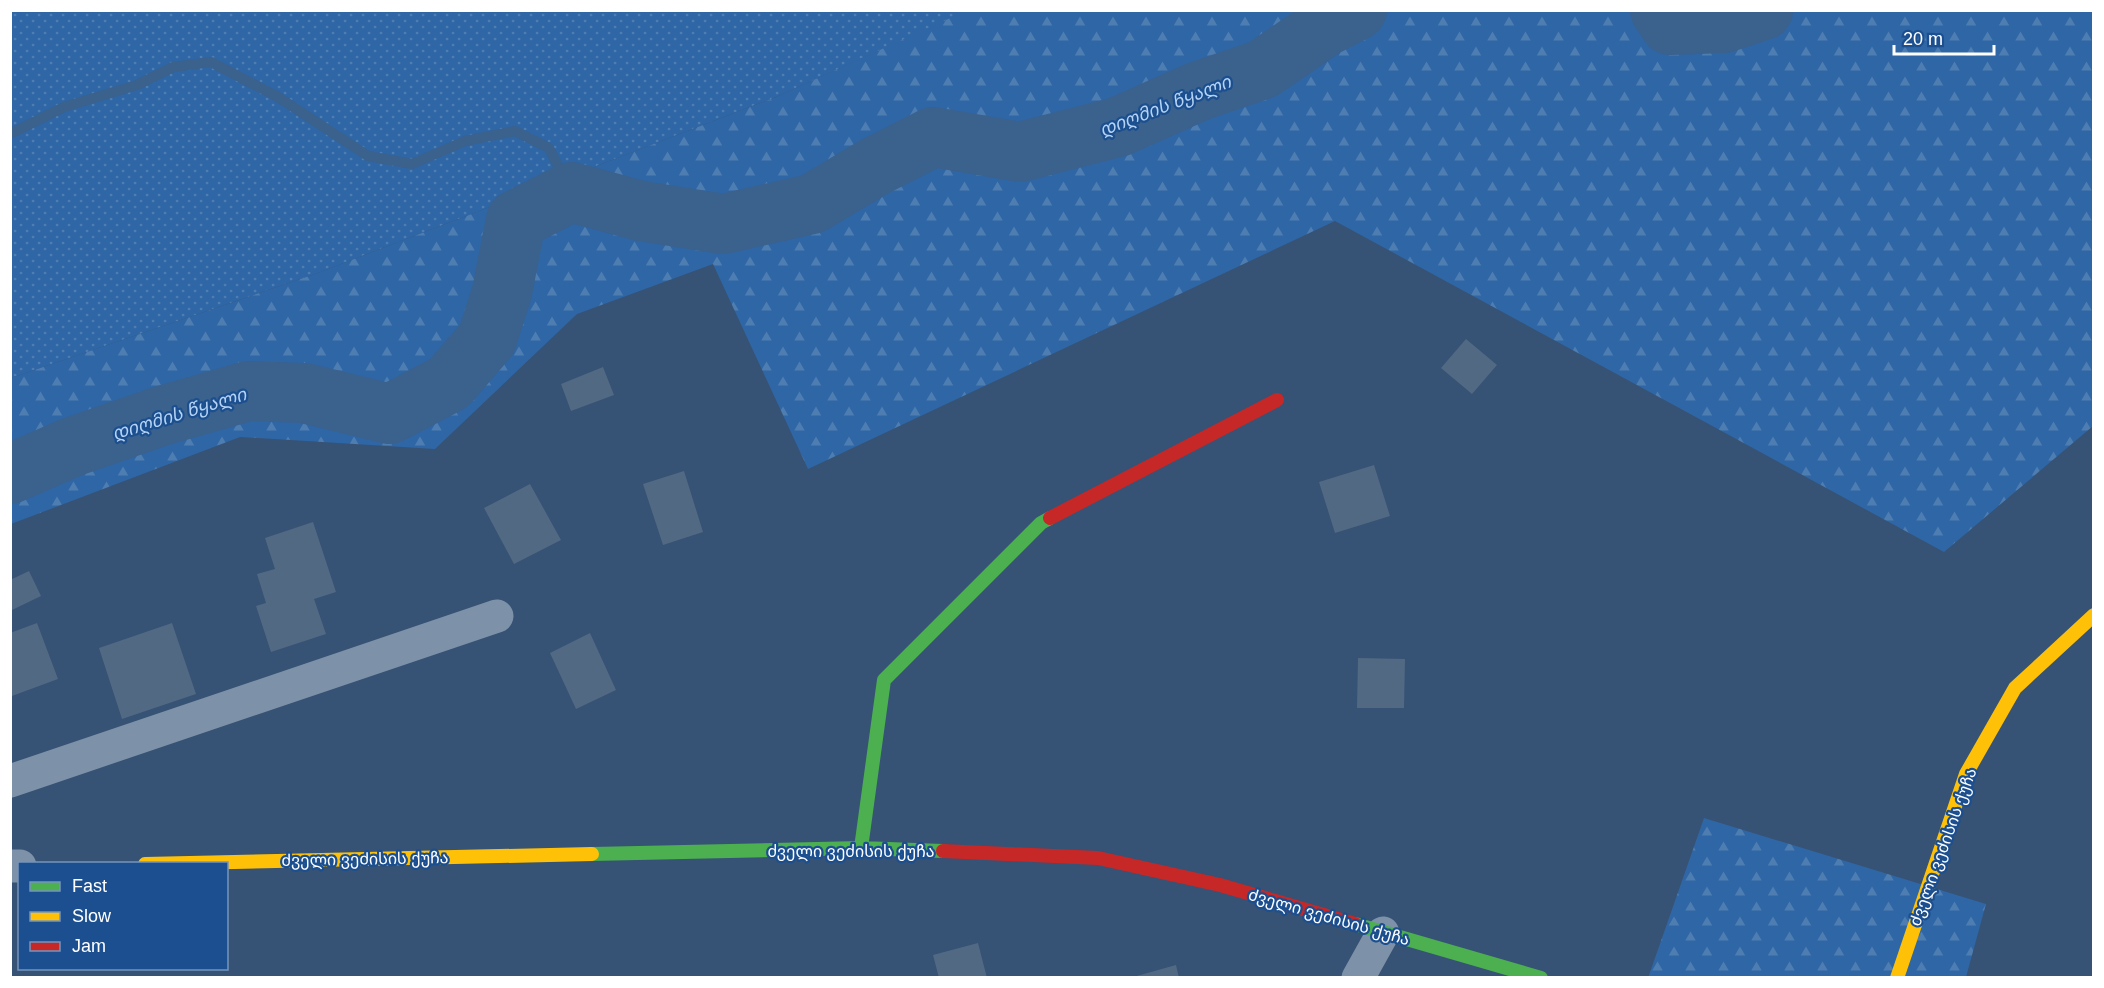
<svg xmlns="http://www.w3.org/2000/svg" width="2104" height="988" font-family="Arial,'Noto Sans Georgian',sans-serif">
  <defs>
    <pattern id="grass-dots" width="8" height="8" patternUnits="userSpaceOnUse" patternTransform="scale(1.5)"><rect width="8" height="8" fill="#2f66a5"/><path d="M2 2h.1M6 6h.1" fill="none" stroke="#4e7db2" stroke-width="1.8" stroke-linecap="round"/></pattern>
    <pattern id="forest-firs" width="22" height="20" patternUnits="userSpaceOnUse" patternTransform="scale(1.5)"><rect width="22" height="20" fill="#2f66a5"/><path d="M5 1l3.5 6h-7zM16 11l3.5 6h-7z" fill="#4e7db2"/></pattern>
  </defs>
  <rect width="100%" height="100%" fill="#365274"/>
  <path fill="url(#grass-dots)" d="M11 11H968L776 97 315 274 11 378Z"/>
  <path fill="url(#forest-firs)" d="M968 10 2093 11V426L1944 552 1335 221 808 469 713 264 577 314 435 449 240 437 11 524V378L315 274 776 97Z
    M1704 818 1986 904 1966 977 1648 978Z"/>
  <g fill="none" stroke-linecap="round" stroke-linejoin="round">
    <path stroke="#3b618d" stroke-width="10" d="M10 131 12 133 64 107 137 85 173 67 211 62 278 97 368 156 412 164 465 141 515 131 549 148 571 192"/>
    <path stroke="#3b618d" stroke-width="60" d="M1660 10 1670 25 1724 23 1763 10
      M10 474 72 447 161 416 248 391 304 393 390 414 449 383 487 339 502 292 516 220 571 192 641 211 723 224 812 204 874 167 933 137 1020 152 1118 127 1199 91 1263 69 1326 26 1357 10"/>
  </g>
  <path fill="#526984" d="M1466 339 1497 365 1472 394 1441 368Z
    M603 367 614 395 571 411 561 384Z
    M1374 465 1390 516 1335 533 1319 482Z
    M684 471 703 532 663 545 643 484Z
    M530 484 561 540 514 564 484 508Z
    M313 522 336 592 314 599 326 634 271 652 256 606 266 603 257 574 275 569 265 538Z
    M29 571 41 596 10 611V580Z
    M37 623 58 679 12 696 10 633Z
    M172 623 196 694 122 719 99 648Z
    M590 633 616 690 576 709 550 653Z
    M1358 658 1405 659 1404 708H1357Z
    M978 943 987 978H939L933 955Z
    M1176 965 1179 978H1133V977Z"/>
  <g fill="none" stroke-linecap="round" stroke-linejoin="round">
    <path stroke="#7d92a8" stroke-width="33" d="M10 781 497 616
      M10 866H20
      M1358 978 1383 933"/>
    <path stroke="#4caf50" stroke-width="14" d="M861 848 884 680 1041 523 1050 518
      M592 854 861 848 943 851
      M1355 924 1541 978"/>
    <path stroke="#ffc107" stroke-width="14" d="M145 864 592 854
      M1897 978 1966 774 2015 688 2094 615"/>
    <path stroke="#c62828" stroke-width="14" d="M1050 518 1277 400
      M943 851 1098 858 1220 885 1355 924"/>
  </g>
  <g text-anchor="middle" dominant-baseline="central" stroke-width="4.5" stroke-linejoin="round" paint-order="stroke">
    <g font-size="16" fill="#fff" stroke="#1b4f8f">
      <text transform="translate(1943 847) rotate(-70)">ძველი ვეძისის ქუჩა</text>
      <text x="851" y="851">ძველი ვეძისის ქუჩა</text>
      <text transform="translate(365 859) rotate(-1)">ძველი ვეძისის ქუჩა</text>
      <text transform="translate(1329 917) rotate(16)">ძველი ვეძისის ქუჩა</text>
    </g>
    <g font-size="18" font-style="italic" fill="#b5d3f5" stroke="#1b4f8f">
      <text transform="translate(1165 106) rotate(-21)">დიღმის წყალი</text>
      <text transform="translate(179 414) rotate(-17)">დიღმის წყალი</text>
    </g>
  </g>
  <rect width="2104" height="988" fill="none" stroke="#ffffff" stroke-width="24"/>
  <rect x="18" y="862" width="210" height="108" fill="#1b4f8f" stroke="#7695bc" stroke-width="1.5"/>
  <rect x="30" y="882" width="30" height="9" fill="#4caf50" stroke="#7695bc" stroke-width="1.5"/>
  <text x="72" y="892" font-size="18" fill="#ffffff">Fast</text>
  <rect x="30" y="912" width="30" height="9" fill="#ffc107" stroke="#7695bc" stroke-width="1.5"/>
  <text x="72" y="922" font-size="18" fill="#ffffff">Slow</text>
  <rect x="30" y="942" width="30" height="9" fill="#c62828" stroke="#7695bc" stroke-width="1.5"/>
  <text x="72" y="952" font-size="18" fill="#ffffff">Jam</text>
  <path d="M1894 45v9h100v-9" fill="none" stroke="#ffffff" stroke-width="3"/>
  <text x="1903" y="45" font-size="18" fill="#ffffff" stroke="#1b4f8f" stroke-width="4.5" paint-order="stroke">20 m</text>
</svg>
